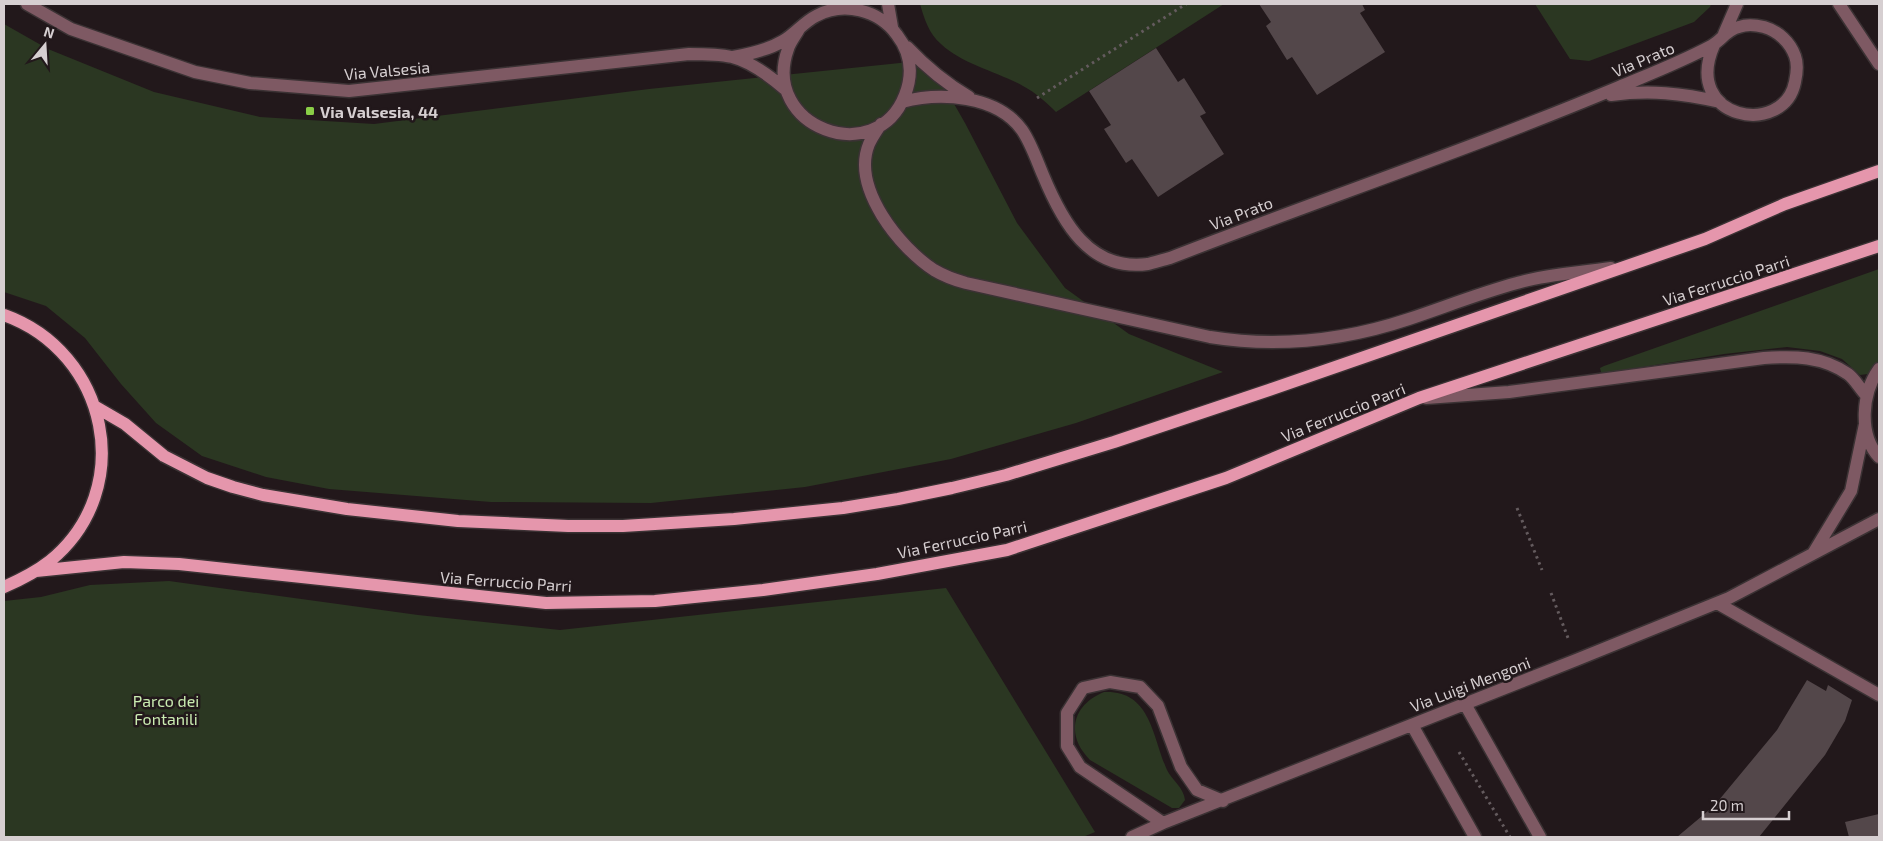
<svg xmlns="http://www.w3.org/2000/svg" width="1883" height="841" font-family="'Exo 2',sans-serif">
  <rect width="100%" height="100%" fill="#22181b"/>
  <path fill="#2b3722" d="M920 4H1224L1056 112C1046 102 1036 93 1023 86 998 72 962 64 941 44 929 34 924 18 920 4Z
    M1535 4H1711L1710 7 1694 22 1589 61 1570 59Z
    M4 24 48 49 154 92 260 117 374 124 649 89 929 60 965 123 1017 223 1065 288 1129 334 1223 372 1076 423 951 459 805 487 651 503 491 502 329 489 266 477 202 456 156 423 121 384 85 338 46 306 4 292Z
    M1879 269V363L1868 374 1860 375 1842 359 1820 351 1787 347 1724 354 1605 373 1601 372 1600 368 1604 366Z
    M169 581 418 615 560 630 946 588 1095 832 1083 837H4V601L41 597 90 585Z
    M1104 692C1151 690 1152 736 1167 770 1172 780 1184 788 1185 800L1179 808H1172L1090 760C1065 735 1072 705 1104 692Z"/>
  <path fill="#53474a" d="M1259 4H1362L1365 10 1360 13 1385 52 1317 95 1292 57 1287 60 1266 26 1271 22Z
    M1156 48 1178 82 1184 78 1206 113 1200 116 1224 154 1158 197 1132 159 1126 163 1104 129 1111 125 1089 91Z
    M1807 680 1826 691 1828 685 1852 700 1845 721 1825 755 1759 837H1677L1714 806 1777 730Z
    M1879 814V837H1849L1845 822Z"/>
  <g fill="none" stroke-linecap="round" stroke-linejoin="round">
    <defs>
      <path id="minor" d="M27 4 71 29 195 72 250 83 349 91 689 54C703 54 718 54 732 57 752 62 771 77 786 90
        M888 4 892 27
        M1839 4 1879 64
        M1724 34 1737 4
        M907 47C926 67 945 83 969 97
        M733 57C750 54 768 50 783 41 795 34 804 22 816 16 844 1 879 10 897 35 911 53 913 74 905 95 876 170 760 127 788 49 790 42 796 35 799 29
        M1611 95C1650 90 1681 93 1720 102
        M902 102C940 92 997 95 1022 130 1031 143 1037 161 1043 175 1062 221 1089 272 1148 264 1155 262 1163 260 1170 258 1319 200 1471 149 1619 87 1650 74 1681 62 1711 46 1721 41 1726 30 1739 27 1747 24 1756 25 1764 27 1778 31 1790 42 1795 56 1798 64 1797 73 1795 82 1784 138 1681 120 1714 45
        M881 124C877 130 872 137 869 144 851 188 900 248 934 270 944 276 955 280 966 283L1210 337C1278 348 1343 341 1409 319 1445 307 1480 293 1517 283 1547 274 1579 273 1611 268
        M1879 369C1862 393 1858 434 1879 457
        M1426 398 1509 392 1764 358C1794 356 1822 356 1848 374 1855 379 1860 389 1866 395
        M1814 552 1851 491 1865 424
        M1717 603 1879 695
        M1465 704 1540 837
        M1412 725 1475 837
        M1163 823 1080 767 1067 746V713L1083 688 1110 682 1140 687 1158 706 1181 767 1197 790 1223 801
        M1132 837 1163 823 1576 660 1729 598 1879 519"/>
      <path id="major" d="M4 315C108 352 138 489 50 561 36 572 20 580 4 587
        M94 406 125 424 164 456 207 478 233 487 263 495 347 509 458 521 568 526H623L734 519 843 508 898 499 952 488 1006 475 1114 442 1269 390 1705 239 1785 204 1879 171
        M36 571 124 562 179 564 546 603 655 601 763 590 877 574 1007 550 1226 478 1419 398 1879 246"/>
    </defs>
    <use href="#minor" stroke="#3b3234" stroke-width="15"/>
    <use href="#major" stroke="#3b3234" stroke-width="15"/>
    <path stroke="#645b5e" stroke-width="3" stroke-dasharray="2.5 4" stroke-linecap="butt" d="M1037 98 1186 4
      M1517 508 1542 570
      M1551 593 1568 638
      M1459 752 1510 837"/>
    <use href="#minor" stroke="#7e5963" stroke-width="12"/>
    <use href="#major" stroke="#e596ac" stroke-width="12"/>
  </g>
  <rect fill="#8ace47" stroke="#22181b" stroke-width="2" x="305" y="106" width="10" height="10" rx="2.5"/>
  <g text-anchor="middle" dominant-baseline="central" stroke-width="5" stroke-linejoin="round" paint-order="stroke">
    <g font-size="16" fill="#d6cfd1" stroke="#22181b">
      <text transform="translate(1643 59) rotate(-23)">Via Prato</text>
      <text transform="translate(387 70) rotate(-5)">Via Valsesia</text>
      <text transform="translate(1241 213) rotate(-21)">Via Prato</text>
      <text transform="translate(1726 280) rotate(-18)">Via Ferruccio Parri</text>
      <text transform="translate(1343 412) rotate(-22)">Via Ferruccio Parri</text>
      <text transform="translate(962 539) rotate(-12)">Via Ferruccio Parri</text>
      <text transform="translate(506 581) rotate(4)">Via Ferruccio Parri</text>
      <text transform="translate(1470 684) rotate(-21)">Via Luigi Mengoni</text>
    </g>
    <g font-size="16" font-weight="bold" fill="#d6cfd1" stroke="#22181b" text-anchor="start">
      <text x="320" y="111">Via Valsesia, 44</text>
    </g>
    <g font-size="16" fill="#caecb1" stroke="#22181b">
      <text x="166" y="700">Parco dei<tspan x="166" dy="18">Fontanili</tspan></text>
    </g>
  </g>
  <rect width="1883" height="841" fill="none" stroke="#d6cfd1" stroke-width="10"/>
  <g transform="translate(45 45) rotate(18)" stroke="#22181b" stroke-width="4" paint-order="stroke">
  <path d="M0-4L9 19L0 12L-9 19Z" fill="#d6cfd1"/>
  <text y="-8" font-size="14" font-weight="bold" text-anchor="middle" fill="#d6cfd1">N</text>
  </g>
  <path d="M1703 811v8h86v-8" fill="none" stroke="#d6cfd1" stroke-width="2.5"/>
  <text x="1710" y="811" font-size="15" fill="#d6cfd1" stroke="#22181b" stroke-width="4" paint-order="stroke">20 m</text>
</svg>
